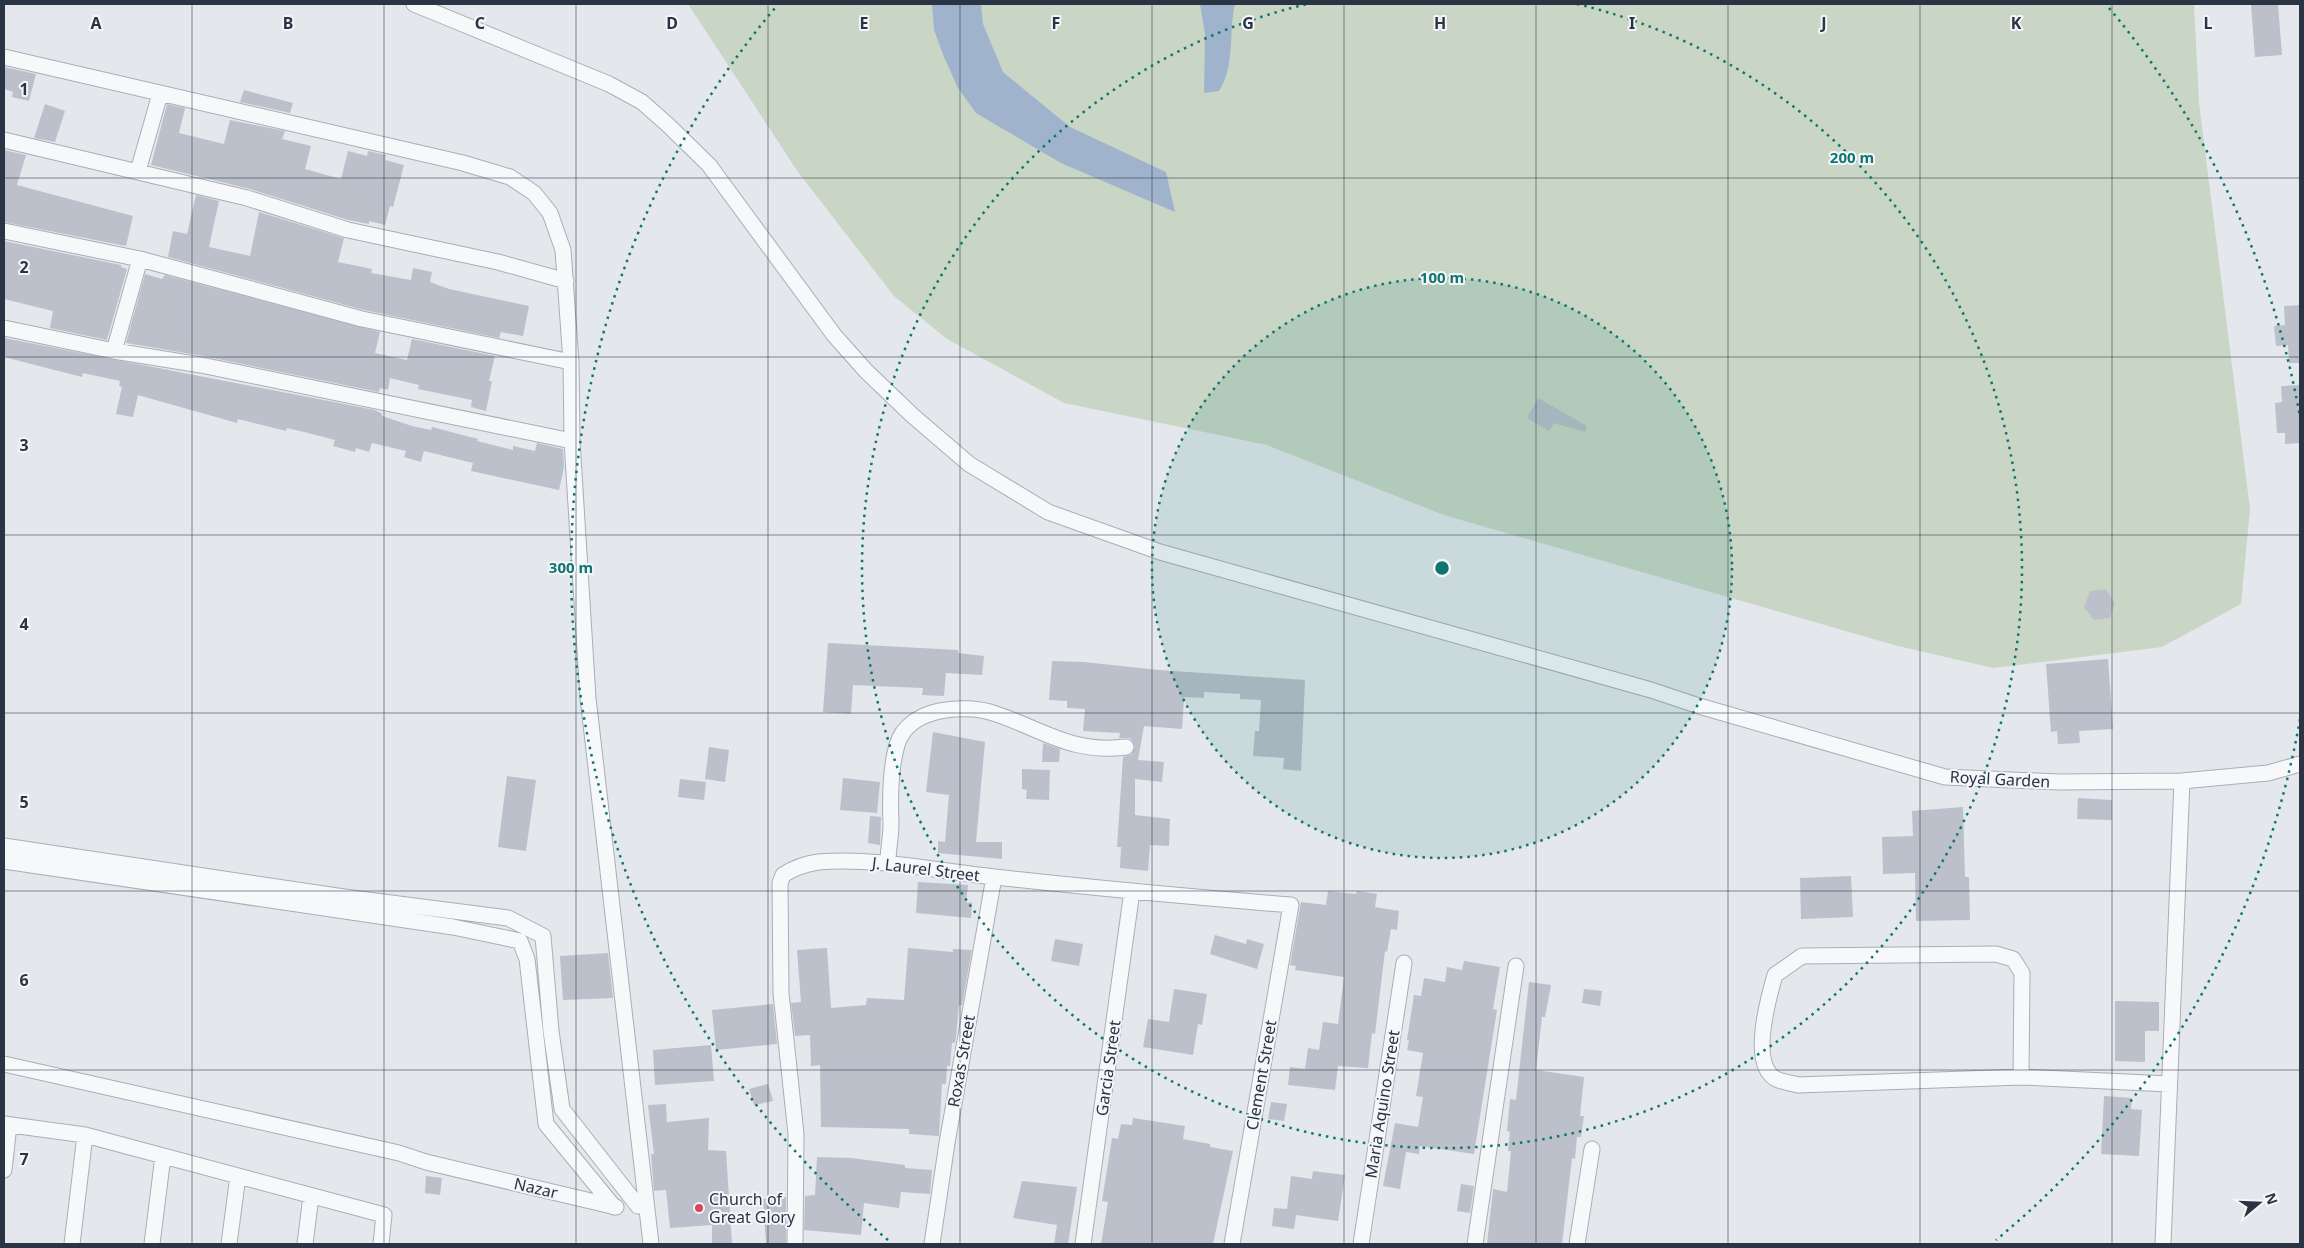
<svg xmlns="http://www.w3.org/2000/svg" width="2304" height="1248" font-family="'Noto Sans',sans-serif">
  <rect width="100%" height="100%" fill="#e4e7ec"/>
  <path fill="#c9d6c5" d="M688 4H2194L2199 103 2250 509 2241 604 2162 647 1993 668 1894 645 1444 515 1267 445 1064 403 947 339 894 296 798 172Z"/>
  <path fill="#9fb4cc" d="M932 4H981L983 24 1003 72 1070 127 1166 172 1175 212 1061 163 976 113 958 88 944 57 934 30Z
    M1200 4H1235C1228 33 1236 64 1219 91L1204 93 1205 34Z"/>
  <path fill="#bbc0ca" d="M2251 4H2278L2282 55 2255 57Z
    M4 67 36 74 29 101 12 97 13 92 4 89Z
    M244 90 293 103 290 113 240 102Z
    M45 104 65 111 55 142 34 138Z
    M167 104 185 108 179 133 224 144 230 120 285 131 282 139 311 146 305 169 341 179 348 151 367 156 368 151 386 155 385 160 404 165 393 207 390 206 385 225 369 221V224L348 220 250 189 151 165Z
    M4 150 26 155 17 185 133 216 126 246 4 222Z
    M196 195 219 201 209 247 250 256 259 212 344 238 338 262 372 269 371 273 411 280 413 268 432 272 430 282 449 289 529 306 523 336 501 332 499 338 364 310 168 257 173 231 187 234Z
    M4 241 121 265V267L127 269 107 340 50 328 53 311 4 299Z
    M145 274 162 279 165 275 380 332 375 353 407 360 412 339 495 356 489 381H492L486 411 471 407 472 400 418 389 419 385 390 378 388 390 380 388 379 392 203 356 126 343Z
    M2300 305V363H2289L2288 345 2276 346 2274 326 2285 325 2284 306Z
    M4 338 375 410 382 414V416L412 426 431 430 432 427 478 439 477 441 513 450V446L535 451 537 443 563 449 564 467 559 490 471 471 473 463 424 451 421 462 404 457 406 451 372 443 369 452 356 448 355 452 333 446 335 440 304 432 287 428 286 431 238 419 237 423 138 395 133 417 116 414 122 387 119 386 120 381 83 373 82 377 8 358 4 356Z
    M2300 385V443L2285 444V433H2277L2275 403 2282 402 2281 386Z
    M1538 398 1587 426 1585 432 1554 423 1549 431 1527 418Z
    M2106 589 2115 603 2110 618 2094 620 2084 607 2090 591Z
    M828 643 958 650V653L984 656 982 675 946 673 944 696 922 695 923 688 853 685 851 714 823 712Z
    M2108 659 2113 729 2079 731 2080 743 2058 744 2057 731 2051 732 2046 664Z
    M1052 661 1084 662 1159 670 1305 680 1301 771 1283 769 1284 758 1253 756 1255 731H1259L1261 700 1240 699V694L1204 692V698L1184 697 1182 729 1144 726 1138 760 1164 762 1162 782 1135 779V815L1170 819 1169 846 1150 845 1148 871 1120 868 1121 847H1117L1123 757 1132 754 1135 746 1130 738H1119L1120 733 1083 731 1085 709 1067 708V701L1049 700Z
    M933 732 985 742 976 842H1002V859L938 853V841L945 842 949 795 926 792Z
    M1043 743 1060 749 1059 762H1042Z
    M709 747 729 750 725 782 705 779Z
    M1022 769 1050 770 1049 800 1026 799 1027 790 1022 789Z
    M507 776 536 780 526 851 498 847Z
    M843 778 880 782 877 813 840 810Z
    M680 779 706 782 704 800 678 797Z
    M2078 798 2112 800V820L2077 819Z
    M1963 807 1965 877H1969L1970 920 1916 921 1915 873 1883 874 1882 837 1913 836 1912 811Z
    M870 816 881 817 880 845 868 843Z
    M1851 876 1853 917 1801 919 1800 878Z
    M918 882 968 885 966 902 972 903 971 918 916 913Z
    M1328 891 1356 894 1357 891 1377 894 1375 907 1399 911 1397 930 1391 929 1387 952 1385 951 1375 1034 1372 1033 1368 1068 1338 1066 1335 1090 1288 1085 1290 1067 1305 1069 1308 1048 1319 1050 1323 1022 1338 1024 1344 977 1295 970 1296 966 1290 965 1301 902 1326 905Z
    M1215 935 1246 944 1247 939 1264 944 1257 969 1210 954Z
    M1055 939 1083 944 1079 966 1051 961Z
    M827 948 831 1008 866 1005 867 998 904 1000 908 948 953 952V949L972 950 962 1005H959L956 1036 955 1043H952L950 1066H947L946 1084H942L939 1136 909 1134V1129L821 1127 820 1065 811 1066 810 1035 795 1036 791 1003 801 1002 797 950Z
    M608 953 613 998 563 1000 560 956Z
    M1464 961 1500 967 1493 1009 1497 1010 1474 1154 1420 1146 1419 1154 1406 1152 1400 1189 1383 1186 1395 1123 1418 1127 1423 1097 1416 1096 1423 1053 1407 1050 1409 1040H1407L1414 995 1421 996 1424 978 1445 982 1447 967 1462 970Z
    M1529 982 1551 985 1545 1017H1542L1536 1070 1584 1077 1580 1116H1584L1581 1137H1577L1575 1159 1572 1158 1562 1244H1487L1493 1189 1507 1192 1511 1151H1508L1510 1132 1507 1131 1510 1099 1516 1100Z
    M1174 989 1207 994 1202 1025 1198 1024 1193 1055 1143 1047 1148 1019 1169 1022Z
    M1584 989 1602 991 1600 1006 1582 1003Z
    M2115 1001 2159 1002V1031H2145V1062L2115 1061Z
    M773 1004 777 1044 716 1050 712 1010Z
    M711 1045 714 1081 655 1085 653 1050Z
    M768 1084 773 1101 754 1105 749 1089Z
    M2104 1096 2132 1098 2131 1109 2142 1110 2139 1156 2101 1154Z
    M1271 1102 1287 1104 1284 1121 1268 1119Z
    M666 1104 667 1122 709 1118 708 1150 726 1151 732 1244H712V1225L670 1228 666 1190 654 1191 651 1154H654L648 1105Z
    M1133 1118 1185 1126 1183 1139 1210 1144V1147L1233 1151 1213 1244H1101L1108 1202 1102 1201 1112 1138 1118 1139 1121 1124 1132 1125Z
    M817 1157 851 1158 905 1165V1168L932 1170 930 1194 901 1192 899 1208 864 1203 861 1235 804 1230 805 1196 815 1195Z
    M1313 1171 1345 1175 1338 1221 1296 1215 1294 1229 1272 1226 1274 1208 1287 1209 1291 1176 1312 1179Z
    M426 1176 442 1178 440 1195 425 1193Z
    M1022 1181 1077 1187 1068 1244H1054L1057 1225 1013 1218Z
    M1461 1184 1474 1186 1470 1213 1457 1211Z
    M786 1197V1244H766L763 1199Z"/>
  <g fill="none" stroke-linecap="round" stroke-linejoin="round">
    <defs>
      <path id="minor" d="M414 4 609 84 642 102 668 125 709 165 834 335 866 371 913 416 969 464 1048 512 1160 552 1651 690 1699 706 1945 777 2059 782 2182 781 2268 773 2300 764
        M4 57 463 163 510 177 534 193 550 213 563 250 571 362 572 441 588 698 651 1244
        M4 140 247 198 348 230 498 262 566 281
        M138 171 160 94
        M4 231 140 259 362 319 571 362
        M4 328 114 351 201 365 572 441
        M114 351 140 259
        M4 846 344 897 508 918 543 936 551 1031 562 1109 638 1206
        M4 861 453 927 520 941 527 959 546 1124 614 1207
        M888 862C888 849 891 837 891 824 890 799 890 769 897 745 908 707 965 703 996 714 1044 730 1072 754 1126 747
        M4 1064 399 1153 426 1162 616 1207
        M2021 1077 2022 973 2013 959 1996 954 1802 956 1775 975C1769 996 1749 1064 1776 1079 1782 1082 1791 1083 1798 1085L2021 1077 2169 1084
        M4 1124 85 1135 384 1215 381 1244
        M4 1170 9 1125
        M72 1244 85 1135
        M152 1244 163 1156
        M229 1244 238 1176
        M305 1244 311 1196
        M795 1244 796 1134 781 993 780 883 783 875C794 868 804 864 818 862 877 857 936 871 995 877 1094 888 1192 897 1291 905L1232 1244
        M932 1244 947 1143 994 877
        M1083 1244 1132 891
        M1361 1244 1404 963
        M1475 1244 1516 966
        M1577 1244 1592 1149
        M2163 1244 2182 781"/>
    </defs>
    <use href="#minor" stroke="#a9aeb7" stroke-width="17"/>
    <use href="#minor" stroke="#f7f8fa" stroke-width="15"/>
  </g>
  <path fill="none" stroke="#2b3445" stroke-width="1" stroke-opacity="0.55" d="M192 4V1244M384 4V1244M576 4V1244M768 4V1244M960 4V1244M1152 4V1244M1344 4V1244M1536 4V1244M1728 4V1244M1920 4V1244M2112 4V1244M4 178H2300M4 357H2300M4 535H2300M4 713H2300M4 891H2300M4 1070H2300"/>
  <circle cx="1442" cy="568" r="290" fill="#0f766e" fill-opacity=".12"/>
  <g fill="none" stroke="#0f766e" stroke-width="2.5" stroke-dasharray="2.5 5">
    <circle cx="1442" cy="568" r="290"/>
    <path d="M1577 4A580 580 0 1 1 1307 4"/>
    <path d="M2300 719A871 871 0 0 1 1996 1240M888 1240A871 871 0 0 1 775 8M2109 8A871 871 0 0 1 2300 417"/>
  </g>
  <circle fill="#d1495b" stroke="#f4f6f9" stroke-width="2" cx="699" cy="1208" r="5"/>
  <g text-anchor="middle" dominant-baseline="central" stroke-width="4" stroke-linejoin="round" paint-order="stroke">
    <g font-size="16" fill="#2b3445" stroke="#f4f6f9">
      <text transform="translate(2000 779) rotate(3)">Royal Garden</text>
      <text transform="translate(926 869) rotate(7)">J. Laurel Street</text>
      <text transform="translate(961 1061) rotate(-80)">Roxas Street</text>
      <text transform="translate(1108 1068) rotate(-82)">Garcia Street</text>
      <text transform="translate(1261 1075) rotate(-80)">Clement Street</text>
      <text transform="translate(1382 1104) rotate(-81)">Maria Aquino Street</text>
      <text transform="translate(536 1188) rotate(13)">Nazar</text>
    </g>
    <g font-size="16" fill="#2b3445" stroke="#f4f6f9" text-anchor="start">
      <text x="709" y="1199">Church of<tspan x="709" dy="18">Great Glory</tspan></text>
    </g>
  </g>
  <g font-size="16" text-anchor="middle" font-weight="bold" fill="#2b3445" stroke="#f4f6f9" stroke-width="4" stroke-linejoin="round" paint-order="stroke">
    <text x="96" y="29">A</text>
    <text x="288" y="29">B</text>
    <text x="480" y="29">C</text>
    <text x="672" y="29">D</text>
    <text x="864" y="29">E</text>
    <text x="1056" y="29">F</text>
    <text x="1248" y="29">G</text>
    <text x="1440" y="29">H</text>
    <text x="1632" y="29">I</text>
    <text x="1824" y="29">J</text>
    <text x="2016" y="29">K</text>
    <text x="2208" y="29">L</text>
    <text x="24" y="95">1</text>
    <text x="24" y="273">2</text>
    <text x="24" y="451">3</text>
    <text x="24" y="630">4</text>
    <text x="24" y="808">5</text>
    <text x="24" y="986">6</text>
    <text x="24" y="1165">7</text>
  </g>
  <circle cx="1442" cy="568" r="8" fill="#0f766e" stroke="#f4f6f9" stroke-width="2.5"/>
  <g font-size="15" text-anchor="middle" font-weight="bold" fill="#0f766e" stroke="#f4f6f9" stroke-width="4" stroke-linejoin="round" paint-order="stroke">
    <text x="1852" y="163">200 m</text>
    <text x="1442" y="283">100 m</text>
    <text x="571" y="573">300 m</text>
  </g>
  <rect width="2304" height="1248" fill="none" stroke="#2b3445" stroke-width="10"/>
  <g transform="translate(2259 1203) rotate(71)" stroke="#f4f6f9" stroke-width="4" paint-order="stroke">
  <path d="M0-4L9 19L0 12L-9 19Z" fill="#2b3445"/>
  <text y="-8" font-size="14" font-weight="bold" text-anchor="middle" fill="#2b3445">N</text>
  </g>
</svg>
